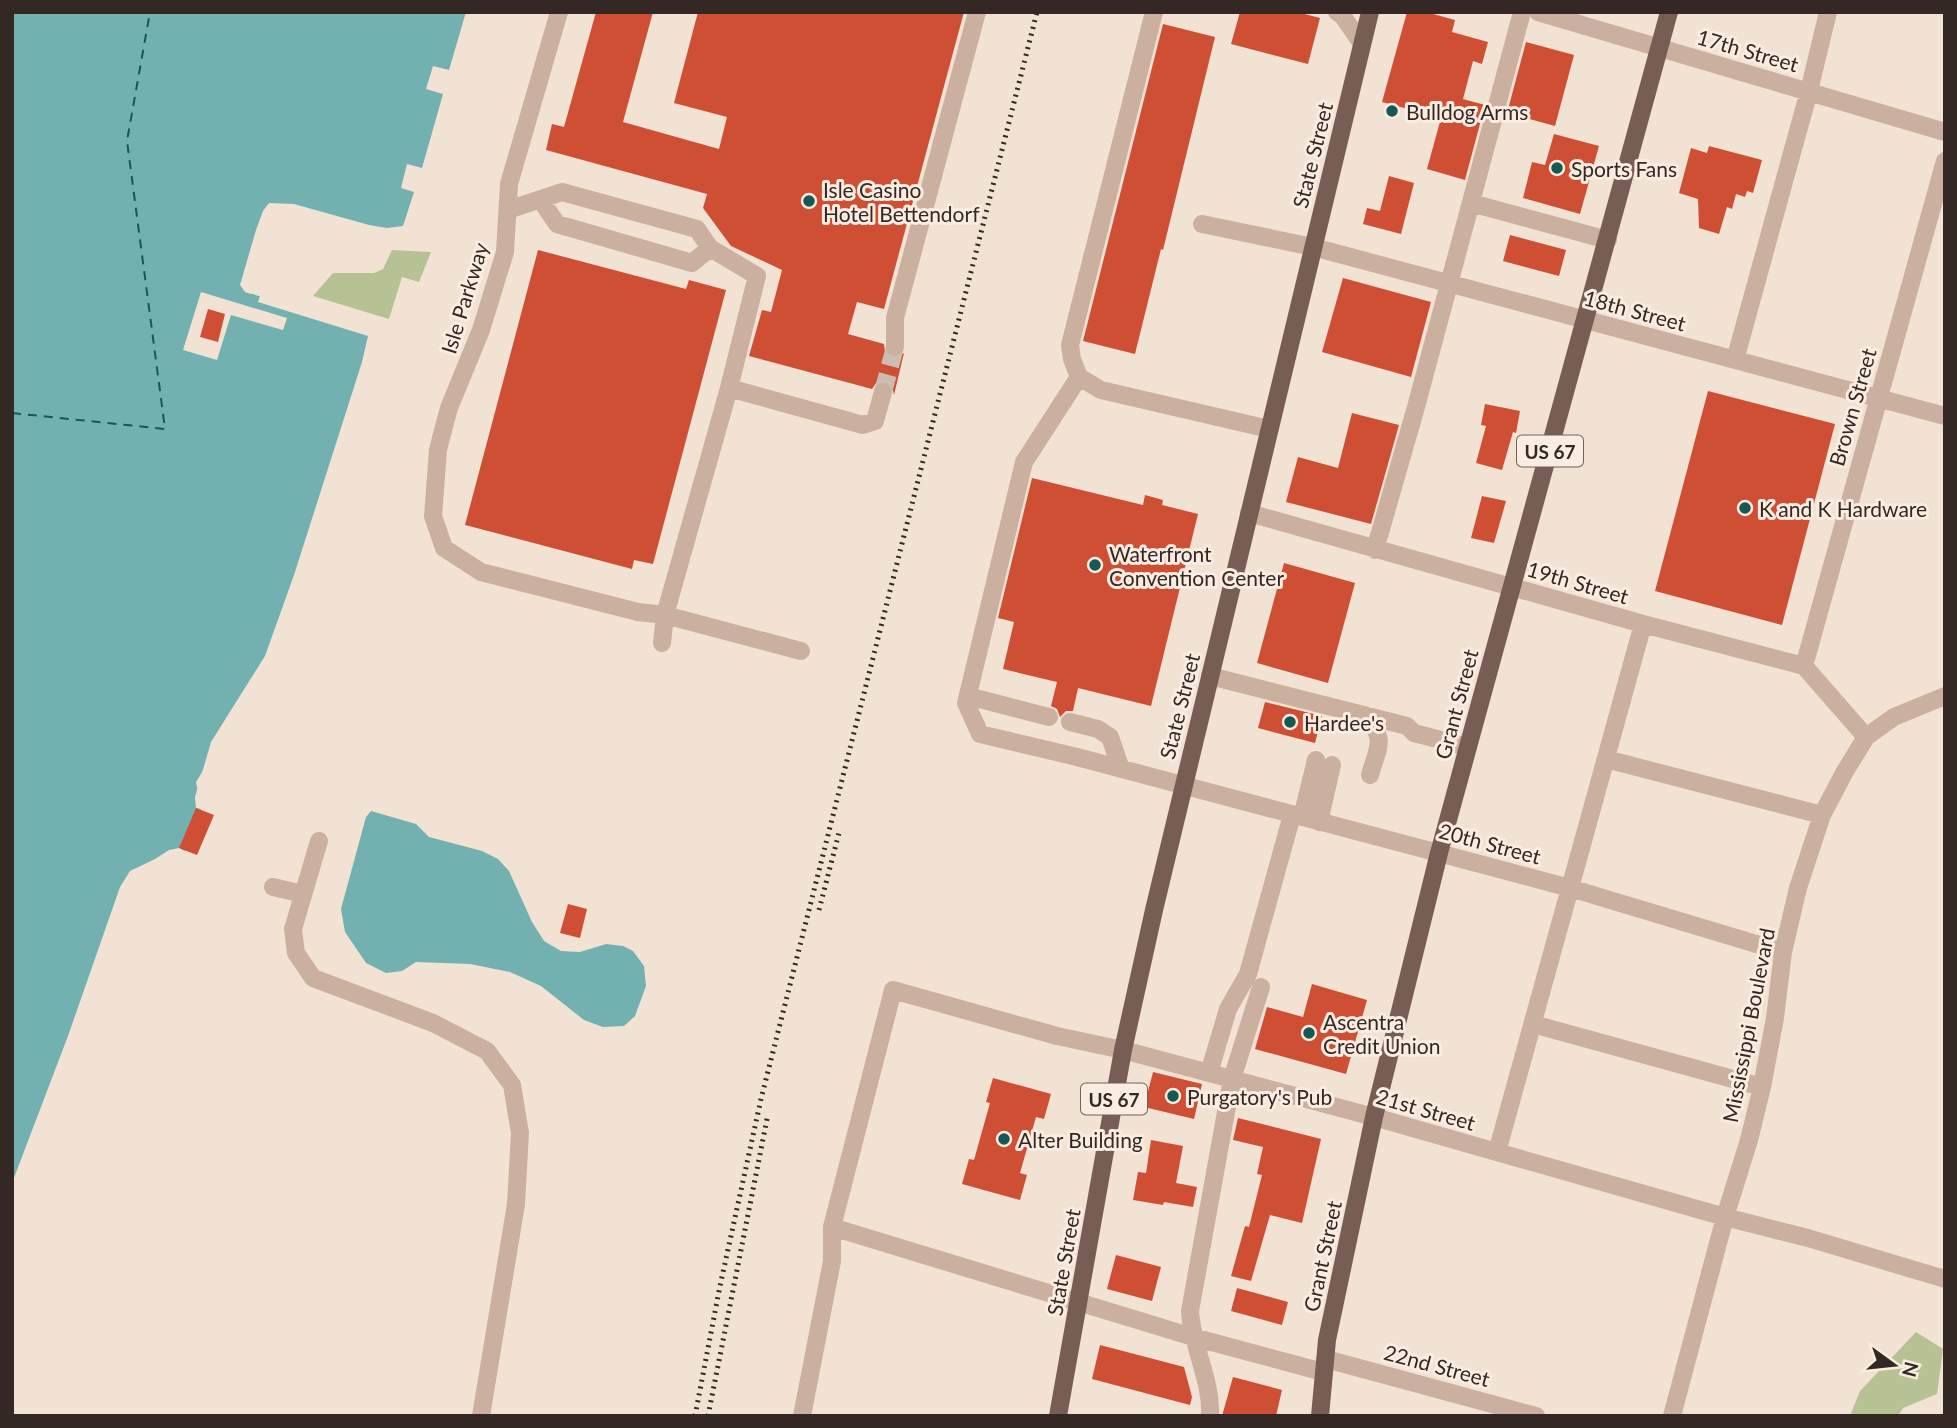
<svg xmlns="http://www.w3.org/2000/svg" width="1957" height="1428" font-family="Lato,sans-serif">
  <rect width="100%" height="100%" fill="#f2e2d4"/>
  <path fill="#b6c294" d="M392 250 431 252 419 282 402 277 389 319 313 296 333 273H374L383 269Z
    M1916 1332 1943 1349 1937 1394 1903 1408 1898 1416H1850L1860 1391Z"/>
  <path fill="#72b1af" d="M12 12H471L407 228 377 240 270 212 246 292 378 333 269 664 196 782 201 809 185 851 130 883 12 1199Z
    M371 811 416 824 429 837 482 851 498 859 509 871 532 922 544 941 561 951 580 952 606 944 623 946 633 951 644 966 646 986 635 1016 624 1026 603 1027 584 1020 541 986 510 972 470 964 416 962 402 971 386 973 366 963 345 932 341 909 366 817Z"/>
  <path fill="#f2e2d4" d="M466 12H475L410 231 376 243 272 216 250 290 252 291 251 294 245 292 240 285 256 230 263 211 269 203 294 204 369 225 387 228 403 226 414 192 401 188 407 164 422 168 443 94 426 89 433 66 449 70Z
    M201 292 287 318 283 330 231 315 217 360 183 350Z
    M261 293 366 326 380 330 382 334 272 665 199 783 204 804 201 809 196 808 195 797 211 742 265 656 294 575 362 362 368 336 258 302Z
    M179 848 185 851 181 857 133 885 121 913 16 1200 12 1202V1183L68 1036 120 887 130 871 155 859 169 850Z"/>
  <g fill="none" stroke-linecap="round" stroke-linejoin="round">
    <path stroke="#175857" stroke-width="2" stroke-dasharray="9 7" stroke-linecap="butt" d="M12 413 165 429 127 141 150 12"/>
  </g>
  <path fill="#cf4f35" d="M596 12H653L623 122 719 149 727 117 674 103 698 12H964L884 309 857 302 848 334 884 344 885 352 890 357 896 358 904 353 894 395 892 385 885 381 876 383 872 389 749 356 762 310 771 312 782 270 731 246 703 208 707 194 546 150 552 124 564 127Z
    M1240 12H1297L1320 18 1308 64 1231 44Z
    M1407 12H1426L1455 20 1452 32 1488 42 1482 64 1473 61 1463 99 1485 105 1465 180 1427 169 1441 118 1382 102Z
    M1163 24 1215 37 1163 250 1161 249 1135 354 1083 341Z
    M1526 42 1574 55 1555 126 1507 113Z
    M1554 134 1599 146 1580 214 1523 198 1532 162 1545 165Z
    M1709 146 1762 160 1753 193 1747 191 1745 197 1736 194 1732 209 1727 207 1719 234 1699 228 1698 199 1679 193 1691 148 1707 153Z
    M1389 176 1414 183 1401 234 1363 224 1367 208 1380 211Z
    M1510 235 1566 250 1559 276 1503 261Z
    M538 250 686 289 689 280 726 290 653 564 634 560 632 569 465 525Z
    M1343 278 1431 302 1411 377 1322 352Z
    M208 309 225 314 218 342 200 337Z
    M1708 391 1835 424 1782 625 1655 591Z
    M1485 404 1520 411 1516 433 1513 432 1502 470 1476 463 1486 426 1481 425Z
    M1352 413 1399 425 1371 524 1286 502 1298 457 1338 468Z
    M1032 478 1143 505 1145 495 1163 500 1162 505 1198 514 1151 706 1078 688 1073 711H1066L1060 717 1057 709 1051 706 1057 682 1003 669 1014 622 998 618Z
    M1482 496 1506 501 1494 543 1471 538Z
    M1284 563 1355 583 1328 683 1257 663Z
    M1265 702 1322 716 1315 743 1258 728Z
    M196 808 214 815 197 855 179 848Z
    M568 904 587 909 580 938 560 933Z
    M1312 984 1367 1000 1346 1074 1255 1049 1267 1007 1303 1017Z
    M1153 1072 1202 1084 1194 1119 1144 1107Z
    M993 1078 1051 1094 1044 1119 1036 1117 1020 1173 1027 1175 1020 1200 962 1184 969 1159 974 1160 990 1103 986 1102Z
    M1238 1118 1321 1139 1302 1223 1270 1215 1251 1281 1231 1276 1245 1226 1249 1227 1262 1175 1257 1174 1263 1147 1233 1140Z
    M1151 1140 1183 1146 1176 1183 1197 1187 1193 1207 1164 1202 1163 1205 1133 1200 1138 1172 1146 1173Z
    M1116 1255 1161 1267 1152 1301 1107 1289Z
    M1237 1288 1288 1302 1282 1325 1231 1311Z
    M1100 1345 1184 1367 1192 1397 1190 1405 1092 1379Z
    M1233 1377 1282 1390 1276 1416H1222Z"/>
  <g fill="none" stroke-linecap="round" stroke-linejoin="round">
    <path stroke="#ccbdb1" stroke-width="18" stroke-dasharray="18 9" stroke-linecap="butt" d="M883 392 895 347"/>
    <path stroke="#cbb0a0" stroke-width="18" d="M1154 12 1070 345 1072 359 1079 377 1101 390 1269 429
      M1337 12 1342 15 1362 44
      M1538 12 1945 132
      M540 199 557 224 692 263 710 248
      M1471 203 1608 240
      M508 210 562 192 697 229 710 248 757 276 729 388 665 615 638 612 481 572 444 548 433 516 438 450 441 438 449 408 481 330 505 252 509 184 559 12
      M1202 224 1313 247 1945 416
      M895 347V318L977 12
      M1735 360 1809 91 1828 12
      M1079 377 1024 462 966 703 980 734 1077 757 1570 888 1783 952
      M729 388 863 425 875 421 883 392
      M1249 513 1643 624 1804 666 1866 737
      M1375 550 1416 407 1522 12
      M662 643 665 615 801 651
      M1804 666 1945 161
      M1210 676 1407 726 1414 733 1468 747
      M968 696 1049 717
      M1365 715C1387 740 1378 746 1370 775
      M1070 722 1098 729 1110 737 1121 769
      M1606 759 1822 815
      M1302 817 1316 760
      M1319 822 1332 765
      M319 841 293 929 296 953 313 978 433 1023 487 1051 512 1085 520 1133 516 1204 481 1416
      M273 887 303 894
      M1533 1024 1762 1087
      M1209 1073 1228 1009 1248 974 1292 815
      M1497 1152 1643 624
      M1326 1359 1536 1416
      M1323 1372 1193 1337 832 1227 893 990 1057 1036 1123 1050 1374 1117 1725 1217 1808 1238 1945 1279
      M802 1416 832 1261V1227
      M1210 1416C1212 1381 1192 1347 1190 1311L1232 1079 1261 987
      M1672 1416 1725 1217 1749 1140 1762 1087 1775 1018 1783 952 1798 888 1822 815 1844 773 1866 737 1894 717 1945 696"/>
    <path stroke="#775d53" stroke-width="18" d="M1058 1416 1123 1050 1154 910 1370 12
      M1320 1416 1327 1340 1374 1117 1439 853 1669 12"/>
    <path stroke="#342824" stroke-width="5" stroke-dasharray="2 5" stroke-linecap="butt" d="M819 910 840 829
      M695 1416 720 1286 761 1099 1037 12
      M708 1416 768 1114"/>
  </g>
  <g fill="#175857" stroke="#faece1" stroke-width="2.5">
    <circle cx="1392" cy="111" r="7"/>
    <circle cx="1557" cy="168" r="7"/>
    <circle cx="809" cy="201" r="7"/>
    <circle cx="1745" cy="508" r="7"/>
    <circle cx="1095" cy="565" r="7"/>
    <circle cx="1290" cy="722" r="7"/>
    <circle cx="1309" cy="1033" r="7"/>
    <circle cx="1173" cy="1096" r="7"/>
    <circle cx="1004" cy="1139" r="7"/>
  </g>
  <g text-anchor="middle" dominant-baseline="central" stroke-width="6" stroke-linejoin="round" paint-order="stroke">
    <g fill="#faece1" stroke="#6f635d" stroke-width="2">
      <rect x="1517" y="435.5" width="66" height="31" rx="5"/>
      <rect x="1081" y="1083.5" width="66" height="31" rx="5"/>
    </g>
    <g font-size="19" font-weight="bold" fill="#342824">
      <text x="1550" y="451">US 67</text>
      <text x="1114" y="1099">US 67</text>
    </g>
    <g font-size="21" fill="#342824" stroke="#faece1">
      <text transform="translate(1748 50) rotate(16)">17th Street</text>
      <text transform="translate(1312 155) rotate(-76)">State Street</text>
      <text transform="translate(464 298) rotate(-73)">Isle Parkway</text>
      <text transform="translate(1635 310) rotate(15)">18th Street</text>
      <text transform="translate(1852 407) rotate(-74)">Brown Street</text>
      <text transform="translate(1578 582) rotate(16)">19th Street</text>
      <text transform="translate(1456 704) rotate(-75)">Grant Street</text>
      <text transform="translate(1179 706) rotate(-76)">State Street</text>
      <text transform="translate(1490 843) rotate(15)">20th Street</text>
      <text transform="translate(1748 1025) rotate(-79)">Mississippi Boulevard</text>
      <text transform="translate(1426 1109) rotate(16)">21st Street</text>
      <text transform="translate(1322 1256) rotate(-78)">Grant Street</text>
      <text transform="translate(1063 1262) rotate(-80)">State Street</text>
      <text transform="translate(1437 1365) rotate(15)">22nd Street</text>
    </g>
    <g font-size="21" fill="#342824" stroke="#faece1" text-anchor="start">
      <text x="1406" y="111">Bulldog Arms</text>
      <text x="1571" y="168">Sports Fans</text>
      <text x="823" y="189">Isle Casino<tspan x="823" dy="24">Hotel Bettendorf</tspan></text>
      <text x="1759" y="508">K and K Hardware</text>
      <text x="1109" y="553">Waterfront<tspan x="1109" dy="24">Convention Center</tspan></text>
      <text x="1304" y="722">Hardee's</text>
      <text x="1323" y="1021">Ascentra<tspan x="1323" dy="24">Credit Union</tspan></text>
      <text x="1187" y="1096">Purgatory's Pub</text>
      <text x="1018" y="1139">Alter Building</text>
    </g>
  </g>
  <rect width="1957" height="1428" fill="none" stroke="#342824" stroke-width="28"/>
  <g transform="translate(1894 1365) rotate(105)" stroke="#faece1" stroke-width="5" paint-order="stroke">
  <path d="M0-5L12 26L0 18L-12 26Z" fill="#342824"/>
  <text y="-10" font-size="19" font-weight="bold" text-anchor="middle" fill="#342824">N</text>
  </g>
</svg>
